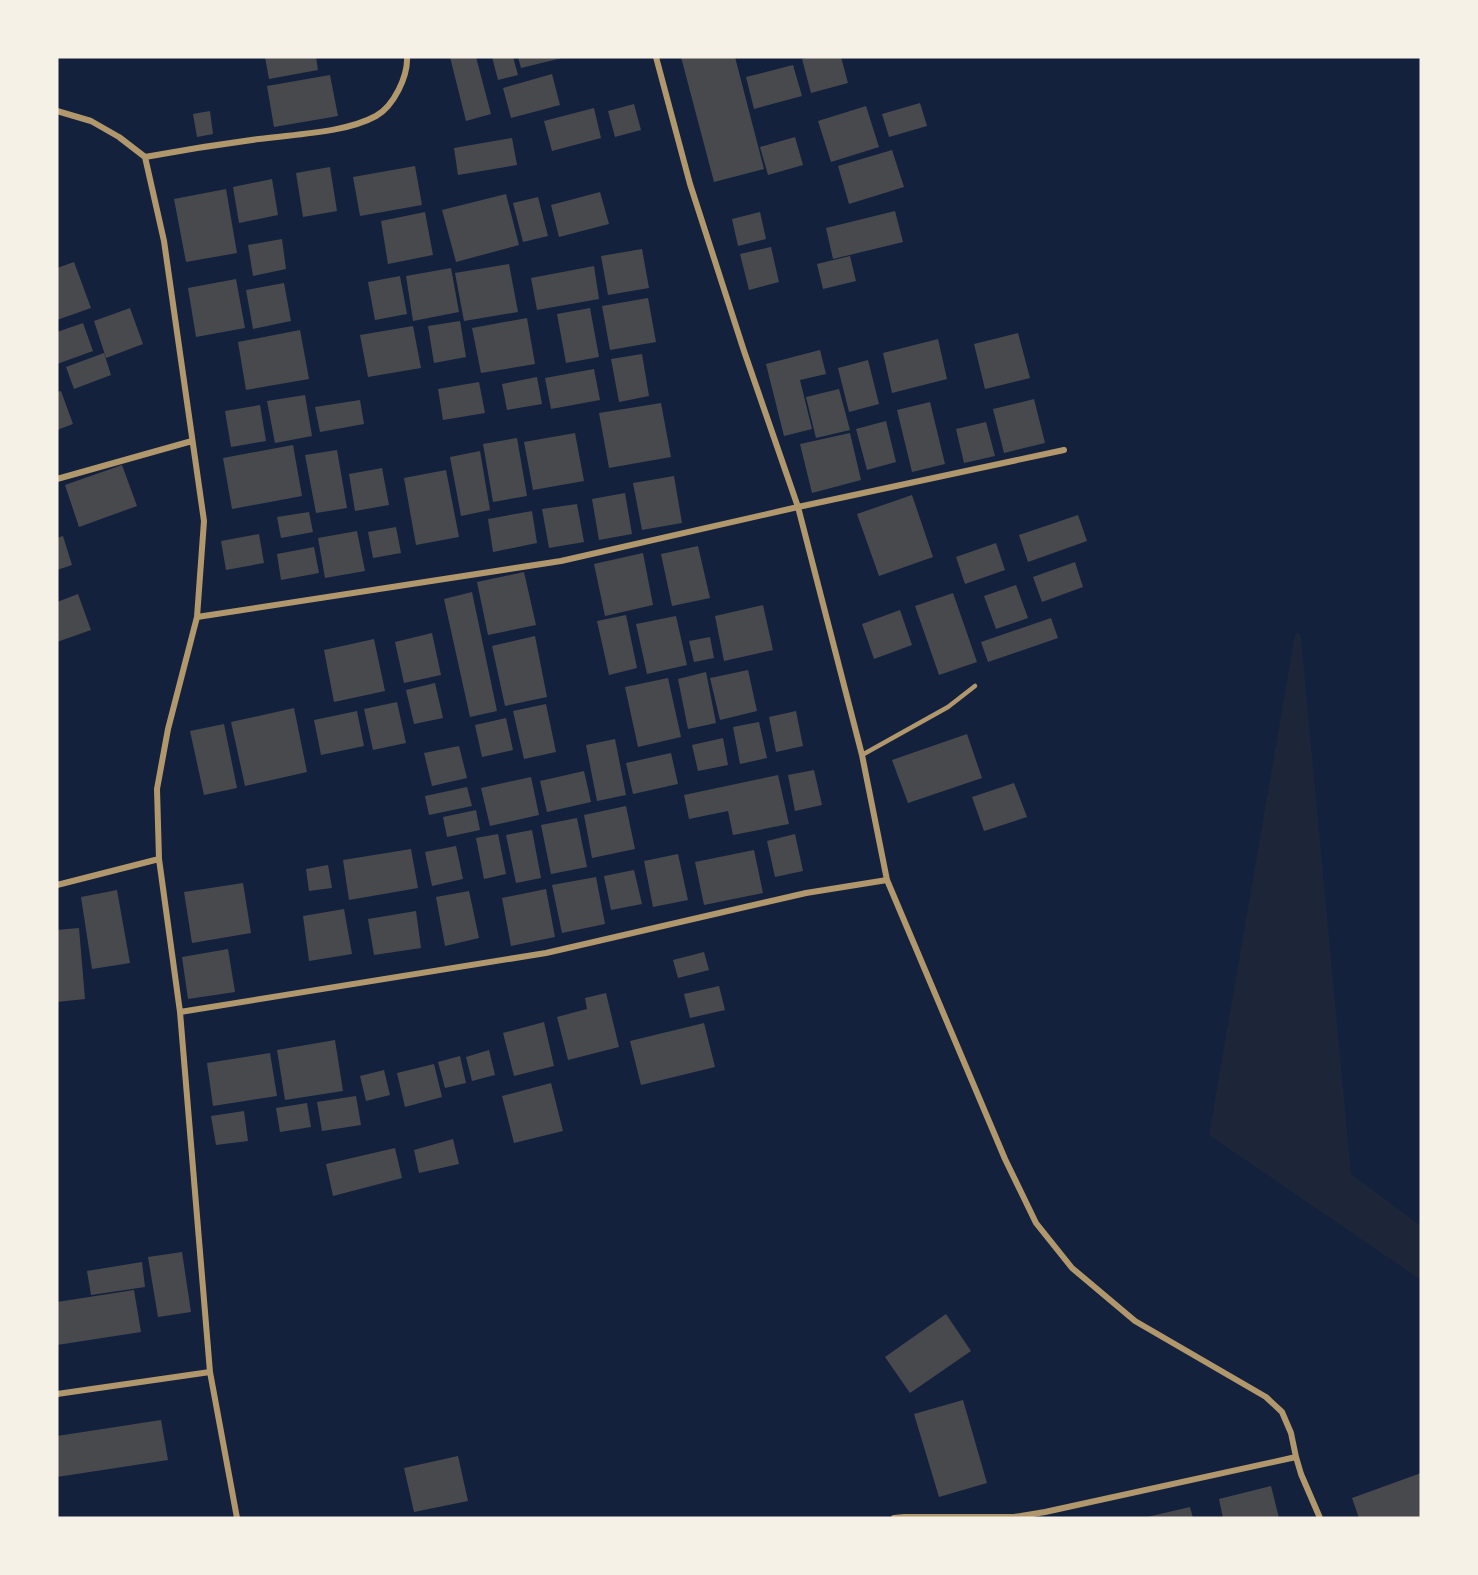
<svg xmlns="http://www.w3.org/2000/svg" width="1478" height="1575" font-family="'PT Sans',sans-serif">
  <rect width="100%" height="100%" fill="#14213d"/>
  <path fill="#1d2539" d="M1297 633 1300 634 1301 639 1351 1174 1421 1226V1280L1209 1135 1295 635Z"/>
  <path fill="#48494c" d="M265 57H316L318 70 269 79Z
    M450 57H476L491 114 466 121Z
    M492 57H513L518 75 498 80Z
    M518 57H562V58L521 68Z
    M681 57H735L764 169 714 182Z
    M811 57H841L848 83 811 93 802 59Z
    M793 65 802 96 754 109 746 77Z
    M552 74 560 105 511 118 503 88Z
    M330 75 338 116 274 127 267 86Z
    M920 103 927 126 889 137 882 114Z
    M634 104 641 130 615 137 608 111Z
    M866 106 879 147 831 162 818 121Z
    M594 108 601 138 552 151 544 121Z
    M210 111 213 134 197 137 193 114Z
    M795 137 803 165 768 175 760 147Z
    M512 138 517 165 458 175 454 148Z
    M892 150 904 187 849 204 838 166Z
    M415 166 422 205 360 216 353 177Z
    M330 167 337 211 303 217 296 173Z
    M272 179 278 215 239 223 233 187Z
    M226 189 237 253 186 262 174 199Z
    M600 192 609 224 559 237 551 205Z
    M506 194 519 245 456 262 442 210Z
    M538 197 548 236 523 242 513 203Z
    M895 211 903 242 833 259 826 228Z
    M425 212 433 255 388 264 381 221Z
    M760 212 766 239 738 246 732 219Z
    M282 239 286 269 253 276 248 245Z
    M771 247 779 282 749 290 740 254Z
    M642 249 649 288 608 295 601 256Z
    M850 256 856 281 823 289 817 264Z
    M74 262 91 308 57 320V268Z
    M509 264 518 312 464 321 455 273Z
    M594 266 599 299 537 310 531 278Z
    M451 268 459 312 413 321 406 276Z
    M400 276 407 314 375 320 368 282Z
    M236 279 245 328 196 337 188 288Z
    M284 283 291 321 253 329 246 290Z
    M648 298 656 342 610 350 602 306Z
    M130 308 143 344 106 358 94 321Z
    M590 308 599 357 566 363 557 314Z
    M527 318 535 364 481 373 472 328Z
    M460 321 466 357 434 363 428 326Z
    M83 323 93 351 57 364V332Z
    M413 326 421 368 368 377 360 335Z
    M300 330 309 379 246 390 238 342Z
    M1018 333 1030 378 985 389 974 344Z
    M938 339 947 379 892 393 883 353Z
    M820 350 826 374 800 380 812 429 784 436 766 364Z
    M104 353 111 375 74 389 66 367Z
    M642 354 649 396 619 402 611 359Z
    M868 360 879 404 849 412 838 368Z
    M594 369 600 400 551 409 545 378Z
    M537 377 542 404 507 410 502 384Z
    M479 382 485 413 443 420 438 389Z
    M839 389 850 430 816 438 806 397Z
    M61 391 73 424 57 430V392Z
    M305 395 312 436 275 443 267 401Z
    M1034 399 1045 443 1004 453 993 409Z
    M360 400 364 424 320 432 315 407Z
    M930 402 945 464 912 472 897 410Z
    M661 403 671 457 609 468 599 413Z
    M260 405 266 441 231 447 225 411Z
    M886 421 896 462 867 470 856 429Z
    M986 422 995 456 964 463 956 429Z
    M575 433 584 481 533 490 524 442Z
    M850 433 861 480 812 493 800 444Z
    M517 438 527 496 493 502 483 444Z
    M293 445 302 496 232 509 223 458Z
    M337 450 347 508 316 513 305 455Z
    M480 451 490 510 461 516 450 457Z
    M122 465 137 506 79 527 65 485Z
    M382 468 389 505 355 511 349 474Z
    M446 470 459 537 416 545 404 478Z
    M674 476 682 523 642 530 633 483Z
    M625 493 632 534 599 540 592 499Z
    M912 495 933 557 879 576 857 514Z
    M577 504 584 542 549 548 542 509Z
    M532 511 537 543 493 552 488 519Z
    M309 512 313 532 281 538 277 517Z
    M1078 515 1087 541 1028 562 1019 535Z
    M396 527 401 553 373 558 368 532Z
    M357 531 365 571 325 578 318 538Z
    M259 534 264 563 226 570 221 541Z
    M63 536 72 565 57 570V538Z
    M996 543 1005 570 965 584 956 557Z
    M698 546 710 598 672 606 661 554Z
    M314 547 319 573 281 580 277 554Z
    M643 553 653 605 605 616 594 564Z
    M1075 562 1083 587 1042 602 1033 577Z
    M524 572 536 625 488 635 477 582Z
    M1016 585 1028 618 996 629 984 596Z
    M472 592 497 711 470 717 444 599Z
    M953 593 977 662 939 675 915 606Z
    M78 594 91 630 57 642V602Z
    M763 605 773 650 724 661 715 616Z
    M900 610 912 645 874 659 862 624Z
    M626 615 637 668 609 675 597 621Z
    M676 616 687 665 647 674 636 624Z
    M1051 618 1058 638 988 662 981 642Z
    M432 633 441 675 404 683 395 642Z
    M535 636 547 697 505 706 492 646Z
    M710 637 714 658 694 662 689 641Z
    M374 639 385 691 334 702 324 650Z
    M748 670 757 711 720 720 710 678Z
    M706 672 716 723 688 729 678 679Z
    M668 678 681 737 638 747 625 687Z
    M435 683 443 718 414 724 406 690Z
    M397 702 406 743 373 750 364 709Z
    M546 704 556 752 524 759 513 711Z
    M294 708 307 772 245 786 231 722Z
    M357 711 364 746 321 755 314 720Z
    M796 711 803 746 776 752 769 717Z
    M506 718 513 750 482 757 475 725Z
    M759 722 767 758 740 764 733 727Z
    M224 724 237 788 204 795 190 731Z
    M967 734 982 778 908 803 892 760Z
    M723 738 728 765 698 771 692 745Z
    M615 739 626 795 597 801 586 745Z
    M459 746 467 778 432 786 424 753Z
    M671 753 678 784 633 794 626 763Z
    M814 770 822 805 795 811 788 775Z
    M584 771 591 802 547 812 540 781Z
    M778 775 789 824 733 835 728 811 689 819 684 795Z
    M531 777 539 815 490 826 481 788Z
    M1014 783 1027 817 984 831 972 797Z
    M467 787 472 806 429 815 425 796Z
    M626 806 635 849 592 858 584 815Z
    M476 810 480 830 447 837 443 817Z
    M577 818 587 867 551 874 541 825Z
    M532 830 541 878 516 883 506 835Z
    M498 834 506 874 484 879 476 838Z
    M795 834 803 871 775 877 767 841Z
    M456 846 463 879 432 886 425 852Z
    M411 849 418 888 349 900 343 860Z
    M754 850 763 893 704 905 695 862Z
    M678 854 688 900 653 907 644 861Z
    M328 865 332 888 309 891 306 869Z
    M634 870 642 904 611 910 604 876Z
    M596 877 605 924 562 933 552 885Z
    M243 883 251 933 192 943 184 892Z
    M546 889 555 937 511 946 502 898Z
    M117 890 130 963 92 969 81 897Z
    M469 891 479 938 445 946 436 897Z
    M344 909 352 954 309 961 303 916Z
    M416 911 421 948 374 955 368 919Z
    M79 928 85 999 57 1002V930Z
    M228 949 235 992 188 999 182 957Z
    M704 952 709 970 678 978 673 960Z
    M719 986 725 1010 690 1018 684 994Z
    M606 993 619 1047 568 1060 557 1017 587 1009 585 998Z
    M544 1022 554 1066 514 1076 503 1033Z
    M704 1023 715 1067 641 1085 630 1041Z
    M335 1040 343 1091 285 1100 277 1050Z
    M489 1050 495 1075 472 1081 466 1057Z
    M270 1053 277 1096 213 1106 207 1063Z
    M460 1056 466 1083 445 1088 438 1062Z
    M434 1064 442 1097 405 1107 397 1073Z
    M384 1070 390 1095 366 1101 360 1076Z
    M551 1083 563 1131 514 1143 502 1096Z
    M356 1096 361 1125 322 1131 317 1102Z
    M307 1103 311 1127 280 1132 276 1108Z
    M244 1111 248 1141 216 1145 211 1116Z
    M453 1139 459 1164 419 1173 414 1150Z
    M395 1148 402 1178 333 1196 326 1164Z
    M182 1252 191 1312 158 1317 148 1257Z
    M142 1262 145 1287 91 1295 87 1271Z
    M134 1290 141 1332 57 1345V1302Z
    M946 1314 971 1351 910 1393 885 1357Z
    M963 1400 987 1483 939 1497 914 1414Z
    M161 1420 168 1460 57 1477V1436Z
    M458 1456 468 1501 414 1512 404 1468Z
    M1421 1473V1518H1359L1352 1498Z
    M1271 1486 1279 1518H1223L1219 1499Z
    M1190 1507 1193 1518H1147V1517Z"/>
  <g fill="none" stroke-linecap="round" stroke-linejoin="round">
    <path stroke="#b1986c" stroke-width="4.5" d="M862 755 948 707 975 686"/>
    <path stroke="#b1986c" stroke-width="6" d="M656 57 690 184 744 351 798 507 862 755 887 880 1005 1159 1036 1223 1072 1268 1135 1321 1266 1397 1282 1412 1291 1433 1296 1457 1301 1474 1320 1518
      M57 111 91 121 119 137 145 157 164 241 204 521 197 617 168 729 157 789 159 859 180 1012 210 1372 237 1518
      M145 157C183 150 221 144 259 139 295 134 345 133 376 116 394 106 408 76 407 57
      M57 479 192 441
      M197 617 561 561 798 507 1064 450
      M57 885 159 859
      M180 1012 546 953 806 893 887 880
      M57 1394 210 1372
      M894 1518 904 1517H1014L1045 1512 1296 1457"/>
  </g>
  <rect width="1478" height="1575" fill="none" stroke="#f6f1e7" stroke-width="117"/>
</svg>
